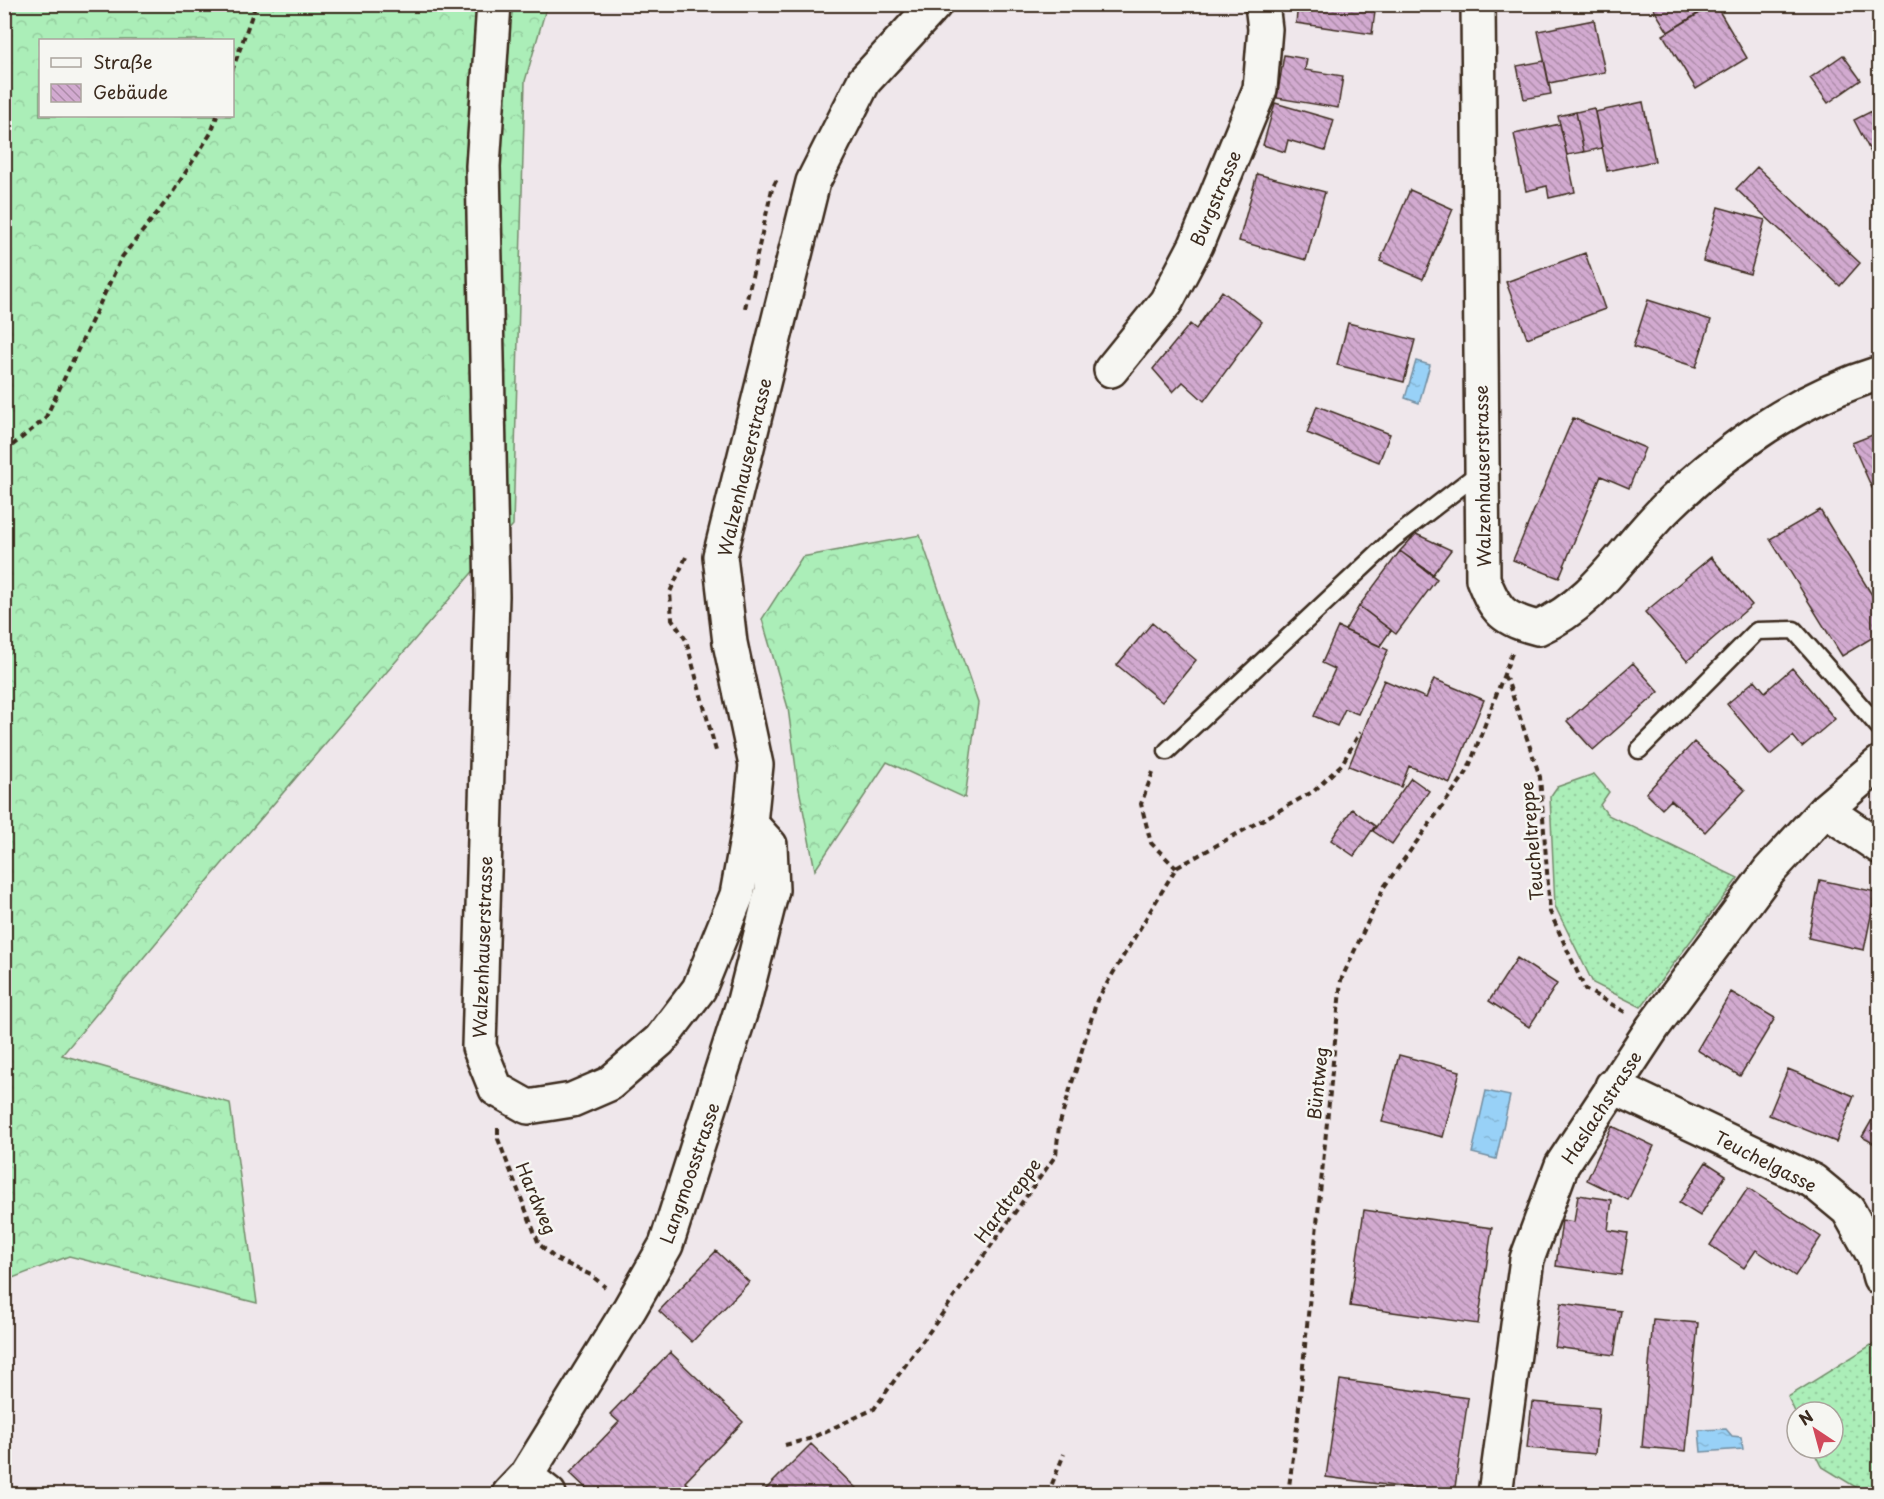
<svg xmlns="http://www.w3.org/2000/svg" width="1884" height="1499" font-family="'Playpen Sans',sans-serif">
  <defs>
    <pattern id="grass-dots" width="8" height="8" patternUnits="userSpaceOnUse" patternTransform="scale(1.5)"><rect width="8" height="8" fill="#abeeb8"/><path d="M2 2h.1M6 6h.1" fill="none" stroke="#94cc9e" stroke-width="1.8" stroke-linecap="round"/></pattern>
    <pattern id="forest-crowns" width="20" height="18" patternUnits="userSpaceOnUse" patternTransform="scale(1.5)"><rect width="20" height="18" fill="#abeeb8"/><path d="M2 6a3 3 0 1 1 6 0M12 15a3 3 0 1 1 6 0" fill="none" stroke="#94cc9e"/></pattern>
    <pattern id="water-ripples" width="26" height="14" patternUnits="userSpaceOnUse" patternTransform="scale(1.5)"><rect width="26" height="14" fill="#98d1f7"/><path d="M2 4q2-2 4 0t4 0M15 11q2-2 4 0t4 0" fill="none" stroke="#84b4d3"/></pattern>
    <pattern id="building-back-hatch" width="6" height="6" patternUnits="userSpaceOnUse" patternTransform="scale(1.5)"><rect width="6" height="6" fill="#d2aad0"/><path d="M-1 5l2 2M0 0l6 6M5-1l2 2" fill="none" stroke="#ac8ba8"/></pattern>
  </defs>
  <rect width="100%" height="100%" fill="#efe7eb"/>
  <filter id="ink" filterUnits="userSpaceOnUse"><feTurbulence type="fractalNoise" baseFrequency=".0167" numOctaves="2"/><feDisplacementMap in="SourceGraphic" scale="12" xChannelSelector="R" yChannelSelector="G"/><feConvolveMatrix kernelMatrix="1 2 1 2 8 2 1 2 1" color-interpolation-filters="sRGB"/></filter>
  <g filter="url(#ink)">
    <path fill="url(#grass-dots)" stroke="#738c6b" stroke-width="1.5" d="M1594 774 1609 792 1600 805 1608 815 1738 878 1641 1007 1593 983 1555 906 1550 797 1557 787Z
      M1879 1340V1494H1867L1821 1466 1812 1448H1833V1412H1797V1416L1788 1397Z"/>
    <path fill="url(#forest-crowns)" stroke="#738c6b" stroke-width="1.5" fill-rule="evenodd" d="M5 5H547L525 81 513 525 221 865 62 1055 230 1103 257 1303 69 1256 5 1281ZM40 40H232V116H40Z
      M920 535 978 703 965 798 887 762 815 870 798 784 788 708 762 619 802 557Z"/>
    <path fill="url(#water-ripples)" stroke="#738ea0" stroke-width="1.5" d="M1416 361 1430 365 1419 403 1405 398Z
      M1486 1091 1510 1096 1496 1159 1472 1153Z
      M1726 1429 1732 1436 1741 1437 1743 1449 1701 1452 1699 1430Z"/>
    <path fill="url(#building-back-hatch)" stroke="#3b2a1e" stroke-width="1.5" d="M1298 4H1376L1372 34 1296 23Z
      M1656 4H1709L1710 6 1668 32 1653 8Z
      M1715 4 1747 58 1696 89 1663 35Z
      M1594 20 1605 72 1549 83 1538 31Z
      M1284 55 1307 59 1305 70 1343 76 1338 108 1277 98Z
      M1843 55 1861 80 1828 103 1810 78Z
      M1544 61 1551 94 1524 99 1517 66Z
      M1643 102 1655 161 1607 171 1595 112Z
      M1275 103 1334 120 1325 151 1288 140 1285 152 1263 145Z
      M1880 107V170L1854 120Z
      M1594 108 1602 148 1584 152 1576 112Z
      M1576 112 1584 152 1567 155 1558 116Z
      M1560 124 1575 192 1549 198 1547 186 1526 191 1514 134Z
      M1757 167 1860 263 1840 286 1736 189Z
      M1257 174 1325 192 1306 260 1239 241Z
      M1410 190 1453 209 1423 279 1380 261Z
      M1718 207 1765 220 1750 274 1703 261Z
      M1585 253 1605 309 1527 338 1506 282Z
      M1222 291 1262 322 1204 401 1183 382 1173 392 1153 369 1190 324 1196 329Z
      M1648 300 1711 320 1696 367 1633 347Z
      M1348 323 1415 340 1404 382 1337 365Z
      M1317 406 1390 434 1379 462 1307 433Z
      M1573 418 1645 448 1629 488 1601 476 1559 578 1513 560Z
      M1880 432V485L1872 488 1852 443Z
      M1820 510 1880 608V633L1842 656 1770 539Z
      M1416 534 1451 550 1433 574 1400 551Z
      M1400 551 1437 579 1396 634 1359 606Z
      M1711 557 1752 605 1687 661 1645 612Z
      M1359 606 1391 630 1380 646 1345 630Z
      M1152 623 1196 660 1162 702 1117 665Z
      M1338 627 1388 650 1358 714 1345 709 1337 726 1314 716 1335 669 1322 663Z
      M1633 663 1659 692 1593 750 1567 721Z
      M1792 668 1835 719 1802 747 1793 736 1770 755 1727 704 1755 680 1765 692Z
      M1434 679 1484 700 1450 783 1409 766 1401 787 1349 766 1384 680 1426 698Z
      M1694 742 1745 790 1705 832 1671 800 1662 809 1646 793Z
      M1411 778 1429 791 1392 844 1373 831Z
      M1352 809 1375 826 1354 856 1331 840Z
      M1820 880 1876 892 1864 950 1808 938Z
      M1517 958 1557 984 1529 1027 1489 1001Z
      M1731 992 1775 1018 1740 1076 1697 1050Z
      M1399 1055 1460 1071 1443 1137 1382 1122Z
      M1788 1069 1854 1096 1836 1142 1769 1115Z
      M1880 1106V1147L1862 1137Z
      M1612 1126 1654 1146 1628 1200 1587 1180Z
      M1706 1162 1726 1175 1700 1216 1679 1203Z
      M1748 1188 1821 1237 1795 1276 1756 1250 1744 1268 1710 1245Z
      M1578 1195 1612 1200 1608 1230 1628 1233 1621 1275 1556 1266 1562 1220 1574 1222Z
      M1364 1210 1492 1228 1478 1324 1350 1306Z
      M716 1251 749 1282 692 1342 659 1311Z
      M1561 1303 1621 1311 1614 1355 1555 1347Z
      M1653 1319 1698 1323 1686 1451 1642 1447Z
      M670 1352 743 1422 685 1482 698 1494H592L570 1473 619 1422 610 1414Z
      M1340 1380 1468 1398 1454 1494 1326 1477Z
      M1532 1402 1599 1408 1595 1454 1527 1448Z
      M811 1444 862 1494H761Z"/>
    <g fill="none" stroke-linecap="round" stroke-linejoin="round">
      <defs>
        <path id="service" d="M1639 750 1757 631 1794 630 1880 728
          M1167 751 1392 540 1481 471"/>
        <path id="minor" d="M1111 370 1166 302 1196 245 1260 89 1265 29 1262 4
          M1825 810 1880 847
          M1612 1086 1813 1181 1848 1210 1874 1256 1880 1278
          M526 1476 549 1494
          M509 1494 526 1476 630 1308 666 1245 744 1001 772 890 770 845 750 823
          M1495 1494 1527 1259 1562 1165 1653 1027 1769 871 1825 810 1880 763"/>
        <path id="tertiary" d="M494 4 483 166 492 596 479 1047 496 1089 528 1107 572 1100 609 1084 660 1040 699 989 737 895 750 823 756 765 730 643 720 556 813 182 864 81 935 4
          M1478 4 1483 579C1496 612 1503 619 1538 628 1596 603 1625 547 1669 505 1730 446 1798 398 1880 373"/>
      </defs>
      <use href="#service" stroke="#3b2a1e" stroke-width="21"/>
      <use href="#minor" stroke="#3b2a1e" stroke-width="38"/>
      <use href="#tertiary" stroke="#3b2a1e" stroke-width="38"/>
      <path stroke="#3b2a1e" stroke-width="4" stroke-dasharray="6 4.5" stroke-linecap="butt" d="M232 71 256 4
        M745 308 772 189 777 179
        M4 452 45 419 122 257 169 198 211 133 217 116
        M686 557 670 592 672 619 686 640 716 751
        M1504 676 1508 682 1540 777 1550 912 1585 989 1625 1012
        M1153 772 1141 804 1151 843 1176 868
        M498 1128V1139L539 1244 556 1259 591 1275 605 1287
        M785 1445 809 1439 874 1409 1056 1155 1059 1126 1097 1000 1176 868 1314 791 1342 764 1360 732
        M1048 1494 1064 1454
        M1288 1494 1297 1427 1341 980 1384 887 1467 772 1512 653"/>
      <use href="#service" stroke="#f6f6f2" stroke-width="16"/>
      <use href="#minor" stroke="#f6f6f2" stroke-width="33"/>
      <use href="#tertiary" stroke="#f6f6f2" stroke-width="33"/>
    </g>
  </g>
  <g text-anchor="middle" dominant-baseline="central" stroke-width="5" stroke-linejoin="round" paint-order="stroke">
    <g font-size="18" fill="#3b2a1e" stroke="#f6f6f2">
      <text transform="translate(1215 198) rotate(-67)">Burgstrasse</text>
      <text transform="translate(744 467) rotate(-77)">Walzenhauserstrasse</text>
      <text transform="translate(1482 476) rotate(-91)">Walzenhauserstrasse</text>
      <text transform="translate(1531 841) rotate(-95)">Teucheltreppe</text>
      <text transform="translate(482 947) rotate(-88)">Walzenhauserstrasse</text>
      <text transform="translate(1317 1083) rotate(-84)">Büntweg</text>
      <text transform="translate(1601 1107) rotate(-57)">Haslachstrasse</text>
      <text transform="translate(1766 1161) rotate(27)">Teuchelgasse</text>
      <text transform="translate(689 1173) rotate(-71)">Langmoosstrasse</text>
      <text transform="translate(537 1198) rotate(67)">Hardweg</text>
      <text transform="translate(1007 1200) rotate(-54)">Hardtreppe</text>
    </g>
  </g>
  <rect width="1884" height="1499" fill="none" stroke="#f6f6f2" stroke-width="24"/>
  <rect x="12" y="12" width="1860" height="1475" fill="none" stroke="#3b2a1e" stroke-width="2" filter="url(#ink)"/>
  <rect x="39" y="39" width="195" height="78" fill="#f6f6f2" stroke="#aba49d" stroke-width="1.5"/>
  <rect x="51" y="58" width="30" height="9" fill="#f6f6f2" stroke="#aba49d" stroke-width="1.5"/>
  <text x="93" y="69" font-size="18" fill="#3b2a1e">Straße</text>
  <rect x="51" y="84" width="30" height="18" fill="url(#building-back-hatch)" stroke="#aba49d" stroke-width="1.5"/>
  <text x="93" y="99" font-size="18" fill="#3b2a1e">Gebäude</text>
  <g transform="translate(1815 1430) rotate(324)"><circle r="28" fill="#f6f6f2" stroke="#aba49d" stroke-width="1.5"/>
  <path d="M0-4.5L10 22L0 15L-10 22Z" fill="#d1495b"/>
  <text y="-9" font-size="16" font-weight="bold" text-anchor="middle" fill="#3b2a1e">N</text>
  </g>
</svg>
